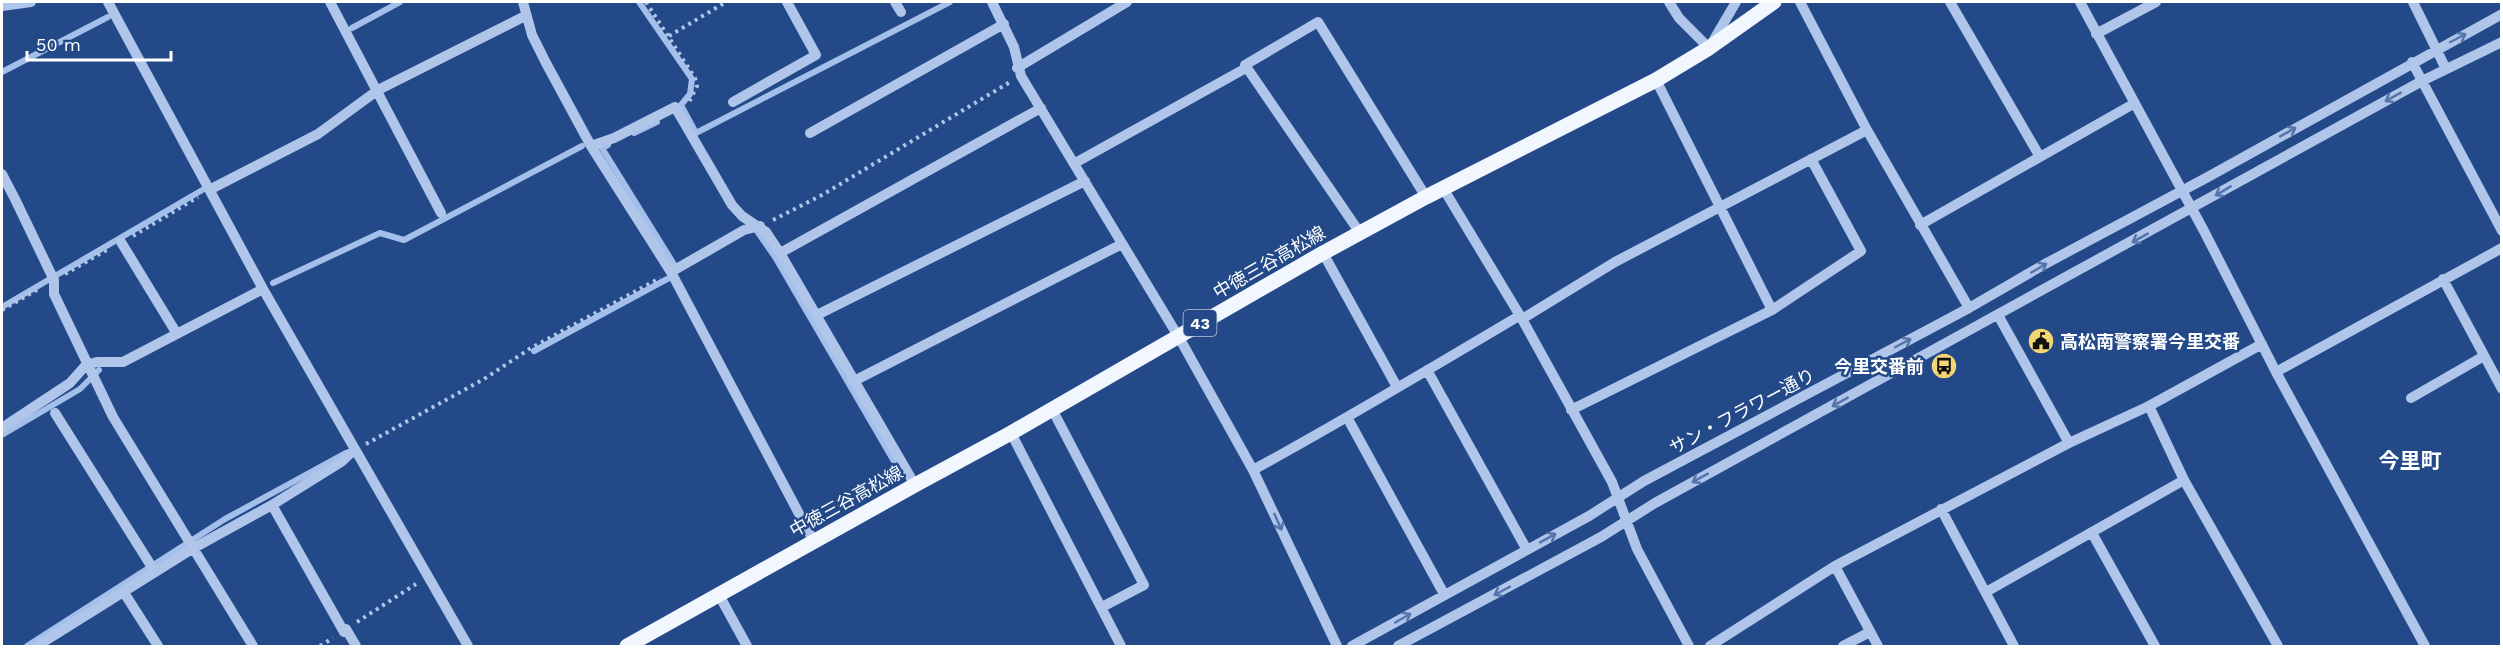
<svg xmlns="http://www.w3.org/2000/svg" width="2503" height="648" font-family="'Work Sans','Noto Sans JP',sans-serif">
  <rect width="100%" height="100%" fill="#234988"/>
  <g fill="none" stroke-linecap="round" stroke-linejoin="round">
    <path stroke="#a3bfea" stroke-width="6" d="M639 2 692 79 690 94 676 111
      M352 28 400 2
      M2 72 108 17
      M682 107 696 133 950 2
      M634 133 657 122
      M608 145 602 148 675 266
      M757 231 775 257 902 475
      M273 283 380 233 404 240 582 146
      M2 307 204 189
      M534 351 669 278
      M2 435 80 389 99 370
      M27 646 225 519 346 453"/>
    <path stroke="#afc5e9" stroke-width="4" stroke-dasharray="3 4.5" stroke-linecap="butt" d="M646 2 695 78 697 86 688 104
      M669 36 726 2
      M773 220 822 195 1010 82
      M133 236 198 197
      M65 274 110 248
      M2 310 40 288
      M366 444 484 379 531 348 660 278
      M357 622 416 584
      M320 646 333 638"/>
    <path stroke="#afc5e9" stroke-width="10" d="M108 2 263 289 468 646
      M330 2 441 213
      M523 2 532 35 546 63 591 146 671 272 814 542
      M895 2 901 12
      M992 2 1014 47 1021 76 1181 341 1253 470 1337 646
      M1669 2 1679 18 1709 48 1736 2
      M1800 2 1867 130 1969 308
      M1950 2 2040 157
      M2080 2 2204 231 2276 372 2425 646
      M2413 2 2446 69
      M2 6 31 2
      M2096 34 2156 2
      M2412 62 2502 231
      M1017 68 1127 2
      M1656 80 1772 310
      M733 102 816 55 787 2
      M810 133 1004 24
      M591 146 614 138 675 107 732 205 742 216 766 232 780 253 915 485
      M1075 163 1246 68
      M2 174 15 199 54 280V294L113 417 253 646
      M1443 188 1522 319 1612 482 1637 549 1689 646
      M211 189 318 134 378 90 525 16
      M1920 225 2135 103
      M1360 233 1245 65 1318 22 1426 197
      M121 242 177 334
      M780 253 1041 108
      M1323 253 1397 387
      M671 272 744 230 760 226
      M2443 279 2502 389
      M817 315 1085 181
      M1998 315 2069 443
      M1522 319 1615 262 1867 130
      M1427 370 1527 550
      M2276 372 2502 248
      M854 381 1122 244
      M2411 398 2484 356
      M2149 406 2184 480 2278 646
      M1052 409 1144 585 1102 607
      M1571 410 1772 310 1861 251 1811 159
      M55 413 155 572
      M1348 419 1444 594
      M2 428 70 383 86 365 97 362H123L263 289
      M1011 433 1121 646
      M1253 470C1343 421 1431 368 1519 316
      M272 505 344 632
      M1941 509 2014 646
      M2092 533 2155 646
      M1835 566 1878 646
      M123 591 158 646
      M1986 592 2184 480
      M719 595 747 646
      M346 629 356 646
      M37 646 192 549 272 505 341 462 354 450
      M1352 646 1589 516 1644 481 1969 308 2045 264 2206 178 2502 14
      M1398 646 1601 537 1655 503 2422 81 2502 42
      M1710 646 1835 566 2069 443 2149 406 2262 344
      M1843 646 1870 632"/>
    <path stroke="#f2f6fe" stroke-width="15" d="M627 646 915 485 1011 433 1323 253 1426 197 1656 80 1709 48 1774 2"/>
  </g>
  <defs><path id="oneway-shaft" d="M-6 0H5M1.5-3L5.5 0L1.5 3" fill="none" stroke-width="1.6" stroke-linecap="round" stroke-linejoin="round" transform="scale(1.5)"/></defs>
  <g stroke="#5474aa">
    <use href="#oneway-shaft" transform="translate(2458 38) rotate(-28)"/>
    <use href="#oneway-shaft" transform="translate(2393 97) rotate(151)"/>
    <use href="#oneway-shaft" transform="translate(2288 132) rotate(-29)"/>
    <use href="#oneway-shaft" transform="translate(2223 191) rotate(149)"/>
    <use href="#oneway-shaft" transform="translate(2140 238) rotate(151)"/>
    <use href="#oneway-shaft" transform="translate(2039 268) rotate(-30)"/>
    <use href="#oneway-shaft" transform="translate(1903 343) rotate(-28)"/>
    <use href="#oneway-shaft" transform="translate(1840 402) rotate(151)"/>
    <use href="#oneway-shaft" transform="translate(1700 478) rotate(151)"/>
    <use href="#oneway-shaft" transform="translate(1278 522) rotate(66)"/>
    <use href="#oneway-shaft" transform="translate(1548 538) rotate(-29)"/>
    <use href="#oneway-shaft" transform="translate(1502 591) rotate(152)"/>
    <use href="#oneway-shaft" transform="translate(1403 618) rotate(-30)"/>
  </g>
  <defs>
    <symbol id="civic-disc" viewBox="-11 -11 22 22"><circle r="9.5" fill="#f4d772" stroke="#234988"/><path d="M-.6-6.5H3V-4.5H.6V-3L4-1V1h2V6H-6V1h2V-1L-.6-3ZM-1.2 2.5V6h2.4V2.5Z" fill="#111"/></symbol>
    <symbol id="bus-disc" viewBox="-11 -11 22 22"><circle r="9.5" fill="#f4d772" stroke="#234988"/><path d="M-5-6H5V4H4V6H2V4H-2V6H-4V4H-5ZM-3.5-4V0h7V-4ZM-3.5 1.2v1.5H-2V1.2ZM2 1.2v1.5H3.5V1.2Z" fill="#111"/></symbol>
  </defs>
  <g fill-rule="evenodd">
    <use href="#civic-disc" x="2026" y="326" width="30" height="30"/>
    <use href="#bus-disc" x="1929" y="351" width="30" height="30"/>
  </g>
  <g text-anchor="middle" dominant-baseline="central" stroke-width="5" stroke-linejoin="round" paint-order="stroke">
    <rect fill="#234988" stroke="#bdc8db" stroke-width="1.5" x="1183.5" y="310" width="33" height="26" rx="4.5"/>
    <g font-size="16" font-weight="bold" fill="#fff">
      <text x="1200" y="323">43</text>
    </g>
    <g font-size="18" fill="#fff" stroke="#234988">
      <text transform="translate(1269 262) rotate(-30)">中徳三谷高松線</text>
      <text transform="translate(1742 411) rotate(-28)">サン・フラワー通り</text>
      <text transform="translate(846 501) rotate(-29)">中徳三谷高松線</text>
    </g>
    <g font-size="18" font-weight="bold" fill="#fff" stroke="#234988" text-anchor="start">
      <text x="2060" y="341">高松南警察署今里交番</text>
      <text x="1924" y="366" text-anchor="end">今里交番前</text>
    </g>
    <g font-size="21" font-weight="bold" fill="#fff" stroke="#234988">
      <text x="2410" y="460">今里町</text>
    </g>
  </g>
  <rect width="2503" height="648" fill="none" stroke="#ffffff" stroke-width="6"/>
  <path d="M27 51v9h144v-9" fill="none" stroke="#ffffff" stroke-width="3"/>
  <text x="36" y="51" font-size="18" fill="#ffffff" stroke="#234988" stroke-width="4.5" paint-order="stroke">50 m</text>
</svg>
